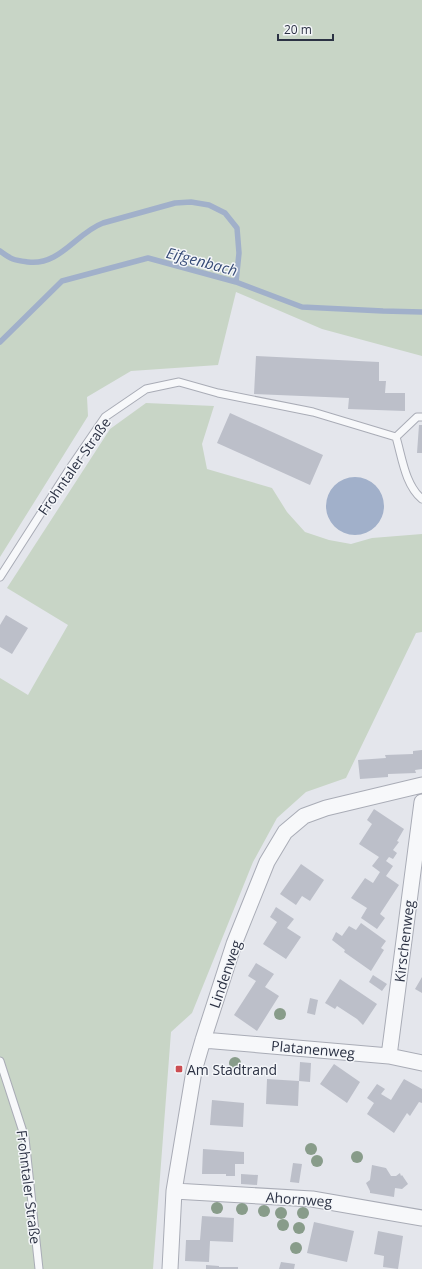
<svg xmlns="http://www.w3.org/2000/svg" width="422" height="1269" font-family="'Open Sans',sans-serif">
  <rect width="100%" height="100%" fill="#e4e6ec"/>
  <path fill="#c8d5c6" d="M0 0H422V356L322 329 236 292 218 365 131 371 87 397 88 416 0 557Z
    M146 403 214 406 202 444 207 469 272 488 287 512 305 532 329 540 351 544 372 538 422 534V632L416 633 346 778 306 792 277 818 253 862 192 1013 171 1032 153 1269H0V678L28 695 68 625 7 588 110 429Z"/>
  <path fill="#a1b0ca" d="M326 506a29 29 0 1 1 58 0a29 29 0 1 1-58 0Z"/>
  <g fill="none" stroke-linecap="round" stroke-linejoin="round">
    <path stroke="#a1b0ca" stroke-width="5.5" d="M0 251C12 260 14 260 28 262 60 266 76 233 103 223L175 203 191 202 209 205 225 213 237 228 239 253 236 282
      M0 342 62 281 148 258 236 282 302 307 383 311 422 312"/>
  </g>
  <path fill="#bcbfc9" d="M256 356 379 362V381H386L385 393H405V411L348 409 349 398 254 394Z
    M230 413 323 455 310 485 217 443Z
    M419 425H422V453H417Z
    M6 615 28 628 12 654 0 647V625Z
    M422 750V769L415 770 416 773 388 774V777L360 779 358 760 386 758 385 755 413 754V751Z
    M374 809 404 829 397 841 399 842 393 850 397 853 393 859 389 857 386 861 393 866 386 876 399 885 380 914 385 918 377 929 361 918 367 908 351 898 365 878 373 883 380 872 372 866 379 857 359 844 372 824 367 820Z
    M301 864 324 880 310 901 302 896 296 905 280 894Z
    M276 907 294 919 287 928 301 937 286 959 263 944 277 922 270 917Z
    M361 923 386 941 381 948 384 950 371 971 344 952 345 950 332 940 336 932 342 936 349 926 356 930Z
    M256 963 274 974 265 987 279 996 257 1031 234 1015 256 981 248 976Z
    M373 975 387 984 382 991 369 982Z
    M422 977V993L415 989Z
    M340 979 377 1004 363 1025 357 1019 337 1006 335 1009 325 1003Z
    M310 998 318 1000 315 1015 307 1013Z
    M300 1062 311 1063 310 1082 299 1081 298 1106 266 1104 267 1079 299 1081Z
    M334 1064 360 1082 347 1103 320 1084Z
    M404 1079 422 1089V1103L419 1102 410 1116 407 1113 394 1133 367 1114 374 1103 367 1098 377 1084 385 1089 381 1094 391 1100Z
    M212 1100 244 1103 243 1127 210 1125Z
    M203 1149 244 1152V1164H235V1176H226V1174H202Z
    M293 1163 302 1164 299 1183 290 1182Z
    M372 1165 386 1168 391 1176H396L400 1173 401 1176 402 1175 408 1184 402 1189 395 1188 394 1197 370 1193V1191L366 1183 370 1180Z
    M241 1174 258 1175 257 1185 241 1184Z
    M202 1216 234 1218 233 1242 210 1241 209 1262 185 1261 186 1240H200Z
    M314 1222 354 1231 347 1262 307 1253Z
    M378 1231 403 1236 398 1269 383 1267 384 1256 374 1254Z
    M281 1262 295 1264 294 1269H279Z
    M206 1265 219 1266V1267H238V1269H206Z"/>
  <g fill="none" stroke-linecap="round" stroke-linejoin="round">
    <defs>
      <path id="service" d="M396 437 417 417H422
        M0 577 70 468 105 417 146 389 179 382 218 393 313 412 396 437C402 457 405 485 422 499
        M0 1061 25 1138 39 1269"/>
      <path id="minor" d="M203 1040 389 1056 422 1063
        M389 1056 422 802
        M174 1191 312 1199 422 1218
        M170 1269 174 1191 194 1071 203 1040 234 944 267 862 285 832 304 816 326 808 422 785"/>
    </defs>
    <use href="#service" stroke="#a9acb6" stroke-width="9"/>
    <use href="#minor" stroke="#a9acb6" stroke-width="17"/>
    <use href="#service" stroke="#f7f8fa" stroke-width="7"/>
    <use href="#minor" stroke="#f7f8fa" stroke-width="15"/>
  </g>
  <g fill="#889c8a">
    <circle cx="280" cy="1014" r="6"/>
    <circle cx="235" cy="1063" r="6"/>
    <circle cx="311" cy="1149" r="6"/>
    <circle cx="357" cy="1157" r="6"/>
    <circle cx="317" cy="1161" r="6"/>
    <circle cx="217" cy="1208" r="6"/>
    <circle cx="242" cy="1209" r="6"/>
    <circle cx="264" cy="1211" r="6"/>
    <circle cx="281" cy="1213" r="6"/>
    <circle cx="303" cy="1213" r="6"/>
    <circle cx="283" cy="1225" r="6"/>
    <circle cx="299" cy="1228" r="6"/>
    <circle cx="296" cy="1248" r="6"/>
  </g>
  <rect fill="#cc4e53" stroke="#f4f6f9" stroke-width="1.5" x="175" y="1065" width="8" height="8" rx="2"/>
  <g text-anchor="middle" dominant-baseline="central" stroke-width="3" stroke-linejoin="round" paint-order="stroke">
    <g font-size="14" fill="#2c3244" stroke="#f4f6f9">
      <text transform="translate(74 466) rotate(-55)">Frohntaler Straße</text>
      <text transform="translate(404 941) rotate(-83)">Kirschenweg</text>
      <text transform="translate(225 974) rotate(-71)">Lindenweg</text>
      <text transform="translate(313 1049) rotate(5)">Platanenweg</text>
      <text transform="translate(29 1187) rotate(83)">Frohntaler Straße</text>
      <text transform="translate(299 1199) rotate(4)">Ahornweg</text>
    </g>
    <g font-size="14" fill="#2c3244" stroke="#f4f6f9" text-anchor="start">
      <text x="187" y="1069">Am Stadtrand</text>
    </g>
    <g font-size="15" font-style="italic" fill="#374c77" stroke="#f4f6f9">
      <text transform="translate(202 261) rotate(15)">Eifgenbach</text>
    </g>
  </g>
  <path d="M278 34v6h55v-6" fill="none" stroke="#2c3244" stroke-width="2"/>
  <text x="284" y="34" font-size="12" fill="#2c3244" stroke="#f4f6f9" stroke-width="3" paint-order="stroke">20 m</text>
</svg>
